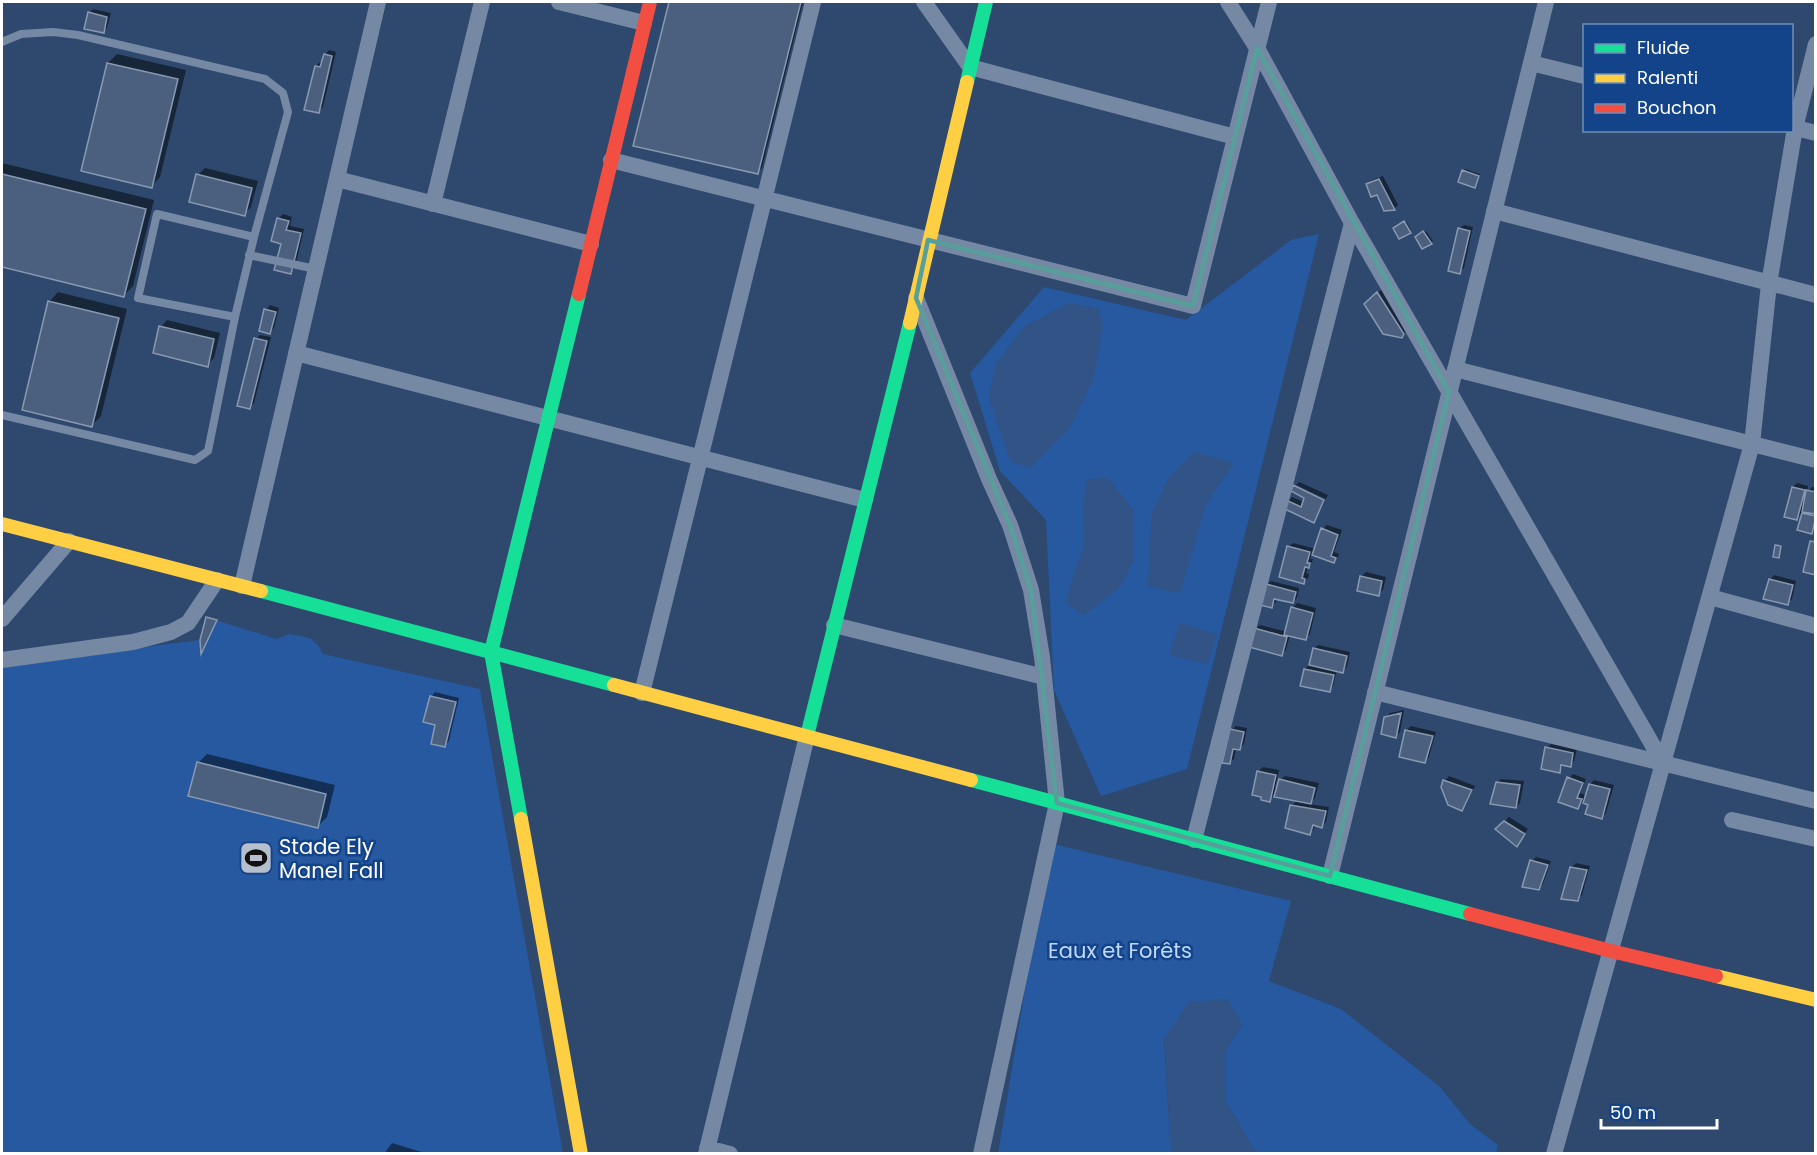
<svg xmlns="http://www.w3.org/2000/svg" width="1817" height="1155" font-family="Poppins,sans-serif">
  <rect width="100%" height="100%" fill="#2e486e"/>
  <path fill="#2659a0" d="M1319 234 1187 769 1101 796 1054 690 1046 520 1000 471 970 373 1044 287 1186 320 1291 240Z
    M206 617 276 639 290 634 310 638 318 645 323 654 480 689 563 1153H2V665L200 640Z
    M1049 843 1291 901 1269 981 1341 1009 1439 1086 1470 1124 1498 1145 1496 1154 1256 1153 1226 1102V1050L1242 1024 1164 1039 1170 1137 1173 1153 998 1154Z"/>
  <path fill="#315386" d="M1069 303 1098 308 1103 325 1094 377 1071 426 1031 468 1010 461 989 397 996 363 1025 326Z
    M1194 452 1234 463 1206 504 1180 593 1148 586 1152 513 1168 479Z
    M1108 478 1134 511V561L1119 588 1084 615 1066 603 1072 579 1084 547 1083 508 1087 479Z
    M1180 623 1217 634 1208 664 1169 655Z
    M1228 999 1242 1024 1226 1050V1102L1256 1153H1173L1170 1137 1164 1039 1189 1002Z"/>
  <path fill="#0007" d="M671 2H803L762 168 758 172 635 144Z
    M93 9 111 13 107 28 103 32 89 13Z
    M329 50 336 52 323 107 318 111 316 66 320 62 323 63 325 55Z
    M117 54 186 70 160 177 151 187 108 63Z
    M2 163 154 200 133 286 124 295 2 266Z
    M205 168 258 181 251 207 244 214 198 175Z
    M1465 169 1480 174 1475 187 1464 171Z
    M1383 176 1398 205 1394 209 1368 184 1372 180Z
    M283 214 292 217 290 226 304 229 295 268 290 273 278 219Z
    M1406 221 1411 230 1410 231 1396 227Z
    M1464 225 1473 227 1464 268 1459 272V229Z
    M1426 231 1433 241 1423 247 1419 235Z
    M1382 289 1406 332 1401 337 1366 304Z
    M58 292 127 309 101 416 92 425 49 302Z
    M270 305 279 308 274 328 270 332 266 310Z
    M167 320 220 333 214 358 207 365 161 327Z
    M260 335 271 337 254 403 250 407 256 339Z
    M1299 482 1328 495 1326 499 1296 485Z
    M1797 483 1808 486 1807 492 1812 487H1816V528L1811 532 1799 529 1803 512 1797 518 1793 487Z
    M1294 487 1325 501 1317 517 1313 521 1288 501 1292 497 1304 502 1306 497Z
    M1327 525 1342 530 1334 552 1339 554 1338 557 1334 561 1312 553 1310 559H1313L1312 562 1308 567 1306 573 1309 574 1308 578 1304 582 1288 547 1293 543 1316 549 1323 529Z
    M1366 572 1386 577 1383 590 1378 594 1362 576Z
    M1774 575 1796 581 1792 599 1787 603 1770 580Z
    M1271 581 1299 588 1297 598 1292 602 1277 598 1276 602 1272 606 1267 585Z
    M1297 603 1316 608 1310 634 1305 639 1290 635 1286 650 1281 654 1255 629 1260 625 1287 632 1293 608Z
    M1318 645 1350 652 1347 667 1342 671 1337 670 1333 686 1329 691 1305 669 1309 665 1314 649Z
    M435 692 459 698 449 741 444 746 431 697Z
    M1404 710 1400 732 1395 736 1385 718 1390 713Z
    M1236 726 1247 728 1244 744 1239 749 1236 748 1234 759 1229 763 1231 730Z
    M1411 726 1436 732 1429 757 1425 761 1406 731Z
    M1551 744 1577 749 1574 761 1570 765 1564 764 1559 771 1547 748Z
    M207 754 335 785 327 817 318 826 198 763Z
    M1263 767 1279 770 1275 788 1277 789 1280 780 1285 776 1319 783 1315 798 1309 804 1329 807 1326 822 1321 826 1315 824 1314 829 1310 833 1291 806 1298 800 1274 795 1269 800 1263 796 1254 793 1259 771Z
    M1573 774 1586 779 1580 793 1587 796 1590 784 1594 780 1614 785 1606 813 1602 817 1589 804 1583 802 1578 808 1569 778Z
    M1449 776 1475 786 1466 805 1462 809 1445 781Z
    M1501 779 1524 781 1520 803 1516 807 1497 783Z
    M1509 817 1528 829 1517 845 1497 829Z
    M1536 857 1551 861 1543 884 1539 889 1532 861Z
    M1576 863 1590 866 1582 895 1578 899 1571 868Z
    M392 1143 428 1154H384Z"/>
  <path fill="#4b607e" stroke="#8899b1" stroke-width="1.5" d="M669 2H801L758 174 633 146Z
    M88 12 107 17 104 33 84 29Z
    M324 54 332 56 319 113 304 110 315 66 320 67Z
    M107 63 178 79 152 188 81 171Z
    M1462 170 1479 176 1475 188 1458 182Z
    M2 174 146 209 124 297 2 267Z
    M196 174 252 188 245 216 189 202Z
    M1379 179 1395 210 1384 211 1377 195 1371 197 1366 184Z
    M277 218 289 221 286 230 301 233 291 274 274 270 281 244 271 241Z
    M1404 221 1411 233 1399 239 1393 228Z
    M1458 228 1470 231 1460 274 1448 271Z
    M1423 231 1432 244 1422 249 1415 237Z
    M1377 292 1404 334 1402 338 1383 334 1364 304Z
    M48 301 119 318 92 427 22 410Z
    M264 309 276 312 270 334 259 331Z
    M159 326 214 339 208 367 153 353Z
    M254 338 267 341 250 409 237 406Z
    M1293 485 1324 500 1314 523 1283 508 1286 500 1301 507 1304 498 1291 491Z
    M1792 487 1805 490 1797 520 1784 517Z
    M1806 490 1816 492V514L1802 512Z
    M1802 513 1816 516 1812 534 1797 530Z
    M1321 528 1338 535 1331 556 1336 558 1334 563 1312 555Z
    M1810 541 1816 542V575L1803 572Z
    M1775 545 1781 546 1779 558 1773 557Z
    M1287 546 1310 552 1307 563H1310L1309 568 1305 567 1302 578 1305 579 1304 584 1279 577Z
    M1360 576 1382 581 1379 596 1357 591Z
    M1769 579 1793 585 1788 605 1763 599Z
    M1266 584 1296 592 1293 603 1274 599 1272 608 1260 605Z
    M1291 607 1313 613 1306 640 1284 635Z
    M206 617 217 620 201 654 200 640Z
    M1254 628 1287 637 1282 656 1249 647Z
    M1313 648 1347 656 1343 673 1309 665Z
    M1304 669 1334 675 1330 692 1300 686Z
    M430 696 456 702 445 747 431 744 435 725 423 722Z
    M1401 713 1396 738 1381 734 1384 717Z
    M1230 729 1244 732 1240 750 1233 749 1230 764 1222 763Z
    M1405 730 1433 736 1425 763 1399 757Z
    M1545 747 1573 753 1571 767 1561 765 1560 773 1541 769Z
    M197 762 326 794 318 828 188 796Z
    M1257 771 1276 775 1270 802 1261 800V797L1252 795Z
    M1567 777 1583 783 1577 798 1582 799 1578 809 1558 802Z
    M1279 779 1315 788 1311 804 1274 797Z
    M1443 780 1472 790 1462 811 1448 805 1441 787Z
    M1496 782 1520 785 1516 808 1490 804Z
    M1589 784 1610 789 1602 819 1585 814 1588 805 1583 803Z
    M1290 805 1326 811 1322 828 1313 825 1310 835 1285 828Z
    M1504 821 1525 834 1517 847 1495 829Z
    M1530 860 1548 865 1539 890 1522 887Z
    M1570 867 1587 870 1578 901 1561 899Z"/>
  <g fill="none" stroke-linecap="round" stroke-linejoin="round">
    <path stroke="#7588a4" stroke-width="8" d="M2 42 21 34 53 32 78 35 265 79 283 93 288 112 254 237 235 317 208 451 195 460 2 415
      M249 255 316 269
      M235 317 138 298 157 214 254 237"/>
    <path stroke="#7588a4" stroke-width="16" d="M559 2 644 23
      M924 2 970 67 1235 137
      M1228 2 1257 48 1352 223 1663 763
      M1531 63 1584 76
      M1792 127 1816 133
      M611 160 1193 306 1269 2
      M337 179 591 244
      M433 204 482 2
      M1494 211 1816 295
      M916 298 989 479 1010 525 1031 590 1042 657 1057 803 981 1154
      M296 353C486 401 675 452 865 500
      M1455 369 1816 460
      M242 586 378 2
      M1710 597 1816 626
      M2 619 69 541
      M834 625 1044 677
      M2 660 133 642 171 632 188 623 217 580
      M1375 692 1816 801
      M642 693 813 2
      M1732 820 1816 839
      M1194 840 1352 223
      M1330 876 1546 2
      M707 1148 730 1154
      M706 1154 807 736
      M1554 1154 1752 444 1769 284 1795 128 1816 44"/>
    <path stroke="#16e098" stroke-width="14" d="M967 82 986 2
      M261 591 614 685
      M807 736 910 323
      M971 780 1470 914
      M521 819 491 652 579 294"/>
    <path stroke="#ffcf43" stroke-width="14" d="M910 323 967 82
      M2 524 261 591
      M614 685 971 780
      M521 819 581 1154
      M1716 976 1816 1000"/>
    <path stroke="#f24e42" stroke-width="14" d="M579 294 650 2
      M1470 914 1611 951 1716 976"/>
  </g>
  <path fill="none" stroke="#579f9a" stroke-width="4.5" stroke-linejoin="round" d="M1257 48 1449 392 1330 876 1057 803 1031 590 1010 525 916 298 928 240 1193 306Z"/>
  <defs>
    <symbol id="stadium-square" viewBox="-11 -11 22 22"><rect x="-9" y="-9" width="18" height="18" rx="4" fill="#b6bfcc" stroke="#134389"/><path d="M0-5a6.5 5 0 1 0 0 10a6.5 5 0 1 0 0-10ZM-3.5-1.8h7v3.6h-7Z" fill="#111"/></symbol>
  </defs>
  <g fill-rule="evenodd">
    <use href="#stadium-square" x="237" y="839" width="38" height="38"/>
  </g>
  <g text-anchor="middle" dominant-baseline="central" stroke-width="5" stroke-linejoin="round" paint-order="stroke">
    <g font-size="21" fill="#fff" stroke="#134389" text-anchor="start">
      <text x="279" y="846">Stade Ely<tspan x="279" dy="24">Manel Fall</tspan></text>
    </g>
    <g font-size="21" fill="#bfd9fb" stroke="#134389">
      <text x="1120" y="950">Eaux et Forêts</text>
    </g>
  </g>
  <rect width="1817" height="1155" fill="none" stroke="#ffffff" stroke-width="6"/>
  <rect x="1583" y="24" width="210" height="108" fill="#134389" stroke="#718eb8" stroke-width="1.5"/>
  <rect x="1595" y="44" width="30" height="9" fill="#16e098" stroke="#718eb8" stroke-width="1.5"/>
  <text x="1637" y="54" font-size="18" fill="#ffffff">Fluide</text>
  <rect x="1595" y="74" width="30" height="9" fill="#ffcf43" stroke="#718eb8" stroke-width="1.5"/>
  <text x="1637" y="84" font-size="18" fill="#ffffff">Ralenti</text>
  <rect x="1595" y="104" width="30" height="9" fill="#f24e42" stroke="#718eb8" stroke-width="1.5"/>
  <text x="1637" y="114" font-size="18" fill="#ffffff">Bouchon</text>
  <path d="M1601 1119v9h116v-9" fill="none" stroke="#ffffff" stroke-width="3"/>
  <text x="1610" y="1119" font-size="18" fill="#ffffff" stroke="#134389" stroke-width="4.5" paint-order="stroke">50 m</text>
</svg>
